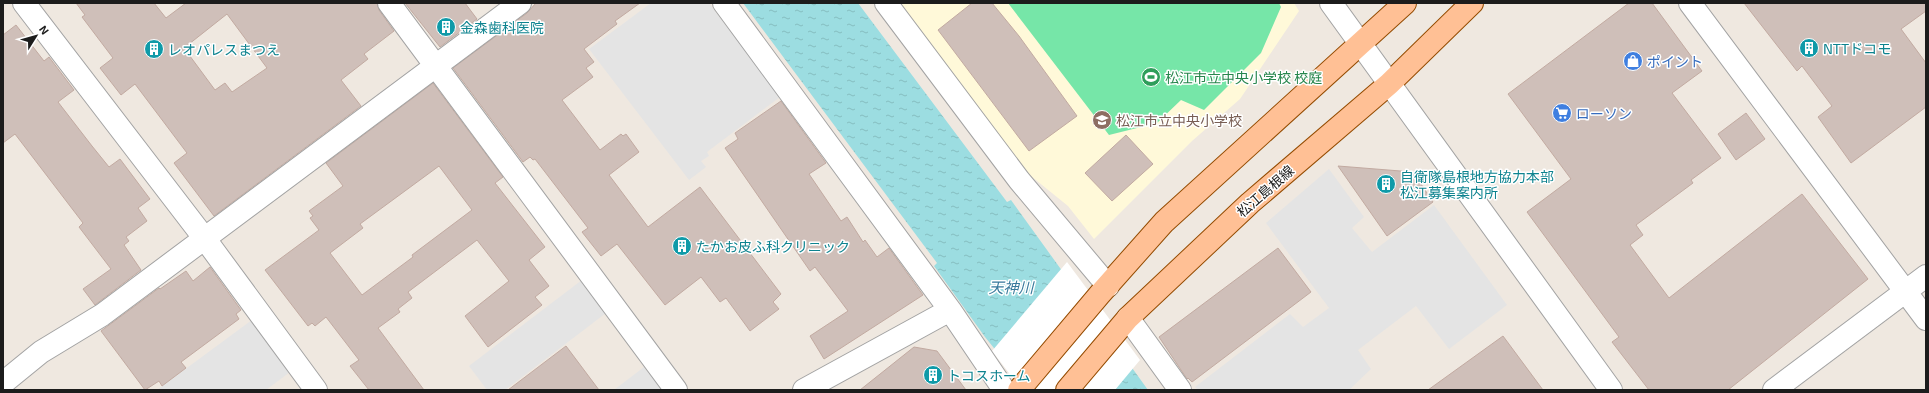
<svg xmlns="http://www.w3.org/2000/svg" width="1929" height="393" font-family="'Exo 2','Noto Sans JP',sans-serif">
  <defs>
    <pattern id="water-ripples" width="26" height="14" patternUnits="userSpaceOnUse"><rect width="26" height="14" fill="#9cdde1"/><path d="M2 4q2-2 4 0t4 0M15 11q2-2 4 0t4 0" fill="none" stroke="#86bdc0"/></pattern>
  </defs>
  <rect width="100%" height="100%" fill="#efe8e0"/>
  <path fill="#fff9d9" d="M899 3H1294L1299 11 1240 99 1192 141 1094 239 1068 206 1026 172 1020 165Z"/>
  <path fill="#76e6a8" d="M1008 3H1279L1281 7 1261 53 1204 110 1181 100 1157 123 1109 135Z"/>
  <path fill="#e4e4e4" d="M651 3H709L780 97 707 152 709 156 701 161 706 167 689 180 589 49Z
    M1329 169 1364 217 1352 228 1372 252 1434 205 1507 305 1449 349 1416 306 1358 350 1371 369 1349 390H1198L1195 387 1290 314 1303 327 1329 308 1266 223Z
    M582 280 606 313 505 390H487L469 366Z
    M256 317 294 369 266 390H157Z
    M644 367 662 390H614Z"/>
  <path fill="url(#water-ripples)" d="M743 3H858L1007 202 1011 200 1148 390H1028L985 337 934 266 937 263Z"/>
  <path fill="#fff" d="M1067 262 1140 360 1115 390H1022L992 351Z"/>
  <path fill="#cfbfb9" stroke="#c2aaa1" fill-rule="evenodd" d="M76 3H154L166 18 186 3H377L379 10 394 31 364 54 368 59 341 80 361 106 214 216 174 163 187 153 135 84 121 95 100 68 113 58 82 17 85 15ZM227 14 267 68 232 92 225 83 215 90 184 48Z
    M405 3H465L477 19 440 47Z
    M536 3H640L615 21 617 24 584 49 594 62 586 68 593 77 562 100 600 150 621 134 623 136 626 134 639 152 609 175 648 227 700 187 781 294 773 302 779 309 750 331 726 298 720 302 701 277 665 305 617 244 601 256 582 232 588 228 535 159 533 160 530 157 523 162 453 68 527 13Z
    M972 3H992L1019 36 1077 116 1029 151 938 30Z
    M1629 3H1652L1702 71 1672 93 1721 158 1691 180 1693 183 1636 225 1643 235 1630 245 1669 298 1802 194 1868 279 1728 390H1649L1612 342 1619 337 1527 212 1571 179 1508 94Z
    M1744 3H1926V11L1901 29 1926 63V107L1851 163 1818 117 1832 106 1802 66 1797 71Z
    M16 25 44 61 49 57 74 90 58 102 92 146 109 167 120 159 150 199 138 208 147 221 126 237 129 241 124 245 141 270 95 305 83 289 111 269 79 227 83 223 15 134 3 143V35Z
    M433 83 503 177 495 183 545 247 529 260 549 286 535 297 542 305 488 347 465 316 509 281 477 240 408 292 412 298 398 309 400 312 378 328 424 390H369L350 366 359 360 326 317 315 326 312 323 308 326 265 270 319 230 310 218 313 216 309 211 343 186 326 163ZM439 166 472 210 412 255 413 257 362 295 330 253 363 228 360 224Z
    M781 101 826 163 809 174 841 221 847 217 863 242 865 240 877 257 889 248 923 295 824 359 810 336 848 311 815 267 810 271 725 148 738 139 735 133Z
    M1746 113 1765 139 1736 160 1718 134Z
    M1126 135 1153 164 1112 201 1085 173Z
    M1338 166 1413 172 1433 202 1387 236Z
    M1278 248 1311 292 1192 382 1188 378 1187 379 1159 337Z
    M210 267 241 310 236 314 239 319 181 362 186 368 162 386 159 381 145 390 101 331 159 288 160 289 186 271 193 281Z
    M1503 336 1543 390H1428Z
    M566 346 599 390H508Z
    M914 347 937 351 966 390H860Z"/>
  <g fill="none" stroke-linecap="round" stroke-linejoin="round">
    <defs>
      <path id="minor" d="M24 3 205 239 316 390
        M389 3 676 390
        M724 3 950 310 1004 390
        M886 3 1019 180 1108 286
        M1331 3 1611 390
        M1690 3 1926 319
        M1128 318 1180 390
        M3 383 41 352 102 315 520 3
        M804 390 950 310
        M1774 390 1926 276"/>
      <path id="major" d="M1019 390 1100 294 1164 222 1405 3
        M1067 390 1128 318 1250 203 1389 84 1472 3"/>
    </defs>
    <use href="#minor" stroke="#a3a3a3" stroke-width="24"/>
    <use href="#major" stroke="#944b00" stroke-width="24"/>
    <use href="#minor" stroke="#fff" stroke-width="22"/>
    <use href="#major" stroke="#ffc095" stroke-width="22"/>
  </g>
  <defs>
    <symbol id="building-disc" viewBox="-11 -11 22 22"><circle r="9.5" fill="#0f9aa8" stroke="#fff"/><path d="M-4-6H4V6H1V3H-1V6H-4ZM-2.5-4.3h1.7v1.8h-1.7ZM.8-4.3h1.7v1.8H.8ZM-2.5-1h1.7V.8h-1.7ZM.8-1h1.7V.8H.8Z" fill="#fff"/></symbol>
    <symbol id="shop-disc" viewBox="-11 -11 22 22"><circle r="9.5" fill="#3f7fe0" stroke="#fff"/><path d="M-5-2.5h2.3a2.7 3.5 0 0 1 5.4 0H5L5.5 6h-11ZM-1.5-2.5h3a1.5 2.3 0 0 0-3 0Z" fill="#fff"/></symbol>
    <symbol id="stadium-disc" viewBox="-11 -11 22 22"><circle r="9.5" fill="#2e9e5b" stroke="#fff"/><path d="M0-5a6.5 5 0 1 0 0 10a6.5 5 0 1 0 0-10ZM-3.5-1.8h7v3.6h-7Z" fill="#fff"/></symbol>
    <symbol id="supermarket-disc" viewBox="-11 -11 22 22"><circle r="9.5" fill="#3f7fe0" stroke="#fff"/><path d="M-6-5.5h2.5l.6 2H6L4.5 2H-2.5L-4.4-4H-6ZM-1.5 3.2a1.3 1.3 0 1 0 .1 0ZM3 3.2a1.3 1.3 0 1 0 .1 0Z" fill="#fff"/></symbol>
    <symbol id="school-disc" viewBox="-11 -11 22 22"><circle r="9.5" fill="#8d6e63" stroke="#fff"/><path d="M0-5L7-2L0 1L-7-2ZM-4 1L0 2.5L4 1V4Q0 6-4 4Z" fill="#fff"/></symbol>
  </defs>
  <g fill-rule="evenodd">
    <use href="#building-disc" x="435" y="16" width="22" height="22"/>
    <use href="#building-disc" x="1798" y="37" width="22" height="22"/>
    <use href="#building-disc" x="143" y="38" width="22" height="22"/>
    <use href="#shop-disc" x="1622" y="50" width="22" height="22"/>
    <use href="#stadium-disc" x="1140" y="66" width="22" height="22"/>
    <use href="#supermarket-disc" x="1551" y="102" width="22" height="22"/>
    <use href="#school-disc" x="1091" y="109" width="22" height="22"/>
    <use href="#building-disc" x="1375" y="173" width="22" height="22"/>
    <use href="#building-disc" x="671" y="235" width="22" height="22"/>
    <use href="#building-disc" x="922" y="364" width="22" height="22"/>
  </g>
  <g text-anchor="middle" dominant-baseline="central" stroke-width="3" stroke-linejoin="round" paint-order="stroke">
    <g font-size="14" fill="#0d838f" stroke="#fff" text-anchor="start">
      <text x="460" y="27">金森歯科医院</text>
      <text x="1823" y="48">NTTドコモ</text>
      <text x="168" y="49">レオパレスまつえ</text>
      <text x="1400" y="176">自衛隊島根地方協力本部<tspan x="1400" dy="16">松江募集案内所</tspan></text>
      <text x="696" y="246">たかお皮ふ科クリニック</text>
      <text x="947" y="375">トコスホーム</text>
    </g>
    <g font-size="14" fill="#366cbe" stroke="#fff" text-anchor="start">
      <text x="1647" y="61">ポイント</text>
      <text x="1576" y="113">ローソン</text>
    </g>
    <g font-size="14" fill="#27864d" stroke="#fff" text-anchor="start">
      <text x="1165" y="77">松江市立中央小学校 校庭</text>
    </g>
    <g font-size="14" fill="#785e54" stroke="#fff" text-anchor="start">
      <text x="1116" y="120">松江市立中央小学校</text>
    </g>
    <g font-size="14" fill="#1c1c1c" stroke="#fff">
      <text transform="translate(1265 191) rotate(-41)">松江島根線</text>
    </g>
    <g font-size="15" font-style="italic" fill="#397a9c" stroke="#fff">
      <text x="1011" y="287">天神川</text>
    </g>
  </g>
  <rect width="1929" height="393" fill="none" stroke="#1c1c1c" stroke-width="8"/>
  <g transform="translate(36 36) rotate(53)" stroke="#ffffff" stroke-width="3" paint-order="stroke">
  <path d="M0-3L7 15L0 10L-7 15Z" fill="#1c1c1c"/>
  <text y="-6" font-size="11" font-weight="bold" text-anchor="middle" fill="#1c1c1c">N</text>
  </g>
</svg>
